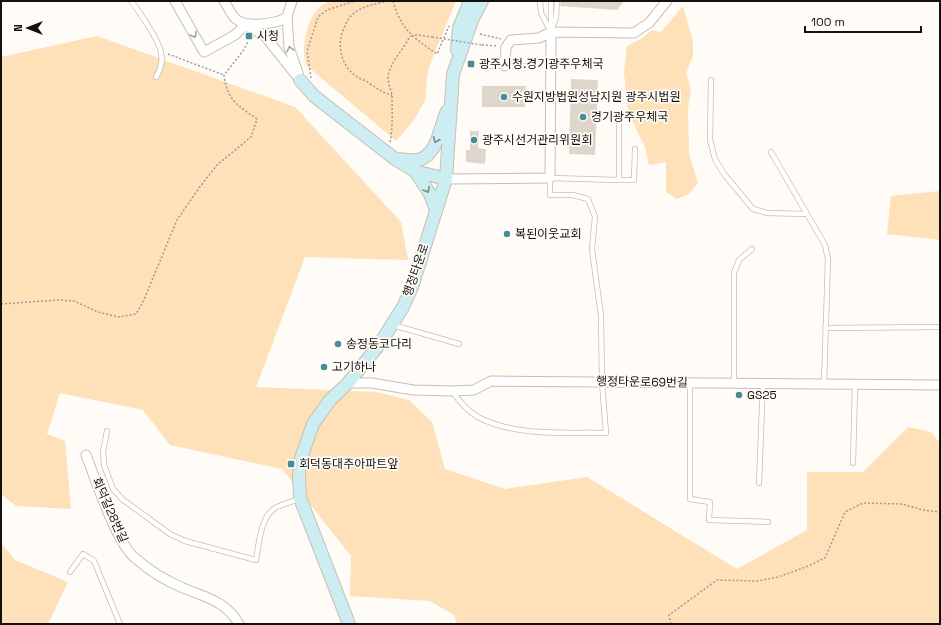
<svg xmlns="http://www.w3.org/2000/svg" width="941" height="625" font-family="'Space Grotesk','Noto Sans KR',sans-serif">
  <rect width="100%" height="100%" fill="#fffbf6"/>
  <path fill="#fee0b9" d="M330 1H456L430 64 427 77 425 100 414 120 396 141 307 66C300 51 306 23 317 10 320 6 326 3 330 1Z
    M683 6 693 42V56L686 73 691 89 688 109 689 154 698 183 689 194 677 199 666 192V162L649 165 645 147 628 112 624 73 627 46 641 39 652 30 661 32Z
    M97 36 295 107 401 222 408 260 305 257 256 387 377 392 409 400 432 422 445 469 505 489 587 477 737 569 807 530V472H863L908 427 931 432 940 443V624H457L454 615 430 601 350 596 351 556 282 469 170 445 143 410 60 393 47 434 65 441 71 509 16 506 1 494V57Z
    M940 191V240L887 234 891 196Z
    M1 543 15 560 68 582 48 624H1Z"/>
  <path fill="#dfd6cb" d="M561 1H624L617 10 560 6Z
    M571 79 598 80 595 155 569 154Z
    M482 86H526L525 107H482Z
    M470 131H479L478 148 486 149 485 164 466 162V150H470Z"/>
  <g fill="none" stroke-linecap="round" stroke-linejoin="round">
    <defs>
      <path id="lane" d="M131 1C139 11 160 42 161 53 163 62 161 69 156 77
        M540 1 541 13 551 32
        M551 1V29
        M551 32 556 17 557 1
        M488 66H533
        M711 80 710 140 715 159 724 174 753 209 767 213 807 214
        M771 152 825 245 828 259 824 384
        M619 180H634L635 149
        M393 325 459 344
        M825 328 940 327
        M690 382V499L710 502 709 520 768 522
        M734 383V273L739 260 752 249
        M452 391C459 401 467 411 478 417 516 437 565 432 606 433L602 382 601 316 592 249 595 217 588 199 573 195H550V178L619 180V120
        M107 431 103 452 104 465 113 489 122 499 170 534 185 541 256 560C259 544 260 518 275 508 282 504 291 502 299 499
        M853 463 855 385
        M759 483 763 383
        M70 572 83 554 94 561 120 624"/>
      <path id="street" d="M175 1 204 52 235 35 245 25 264 35 300 80
        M224 1C228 7 231 15 236 19 246 28 277 24 287 17
        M292 1 287 17 289 47 298 73
        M505 66 506 47 511 40 539 38 551 32
        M446 179 550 178 551 32 634 33 649 23 667 1
        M348 383H372L413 390 452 391 474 390 491 381 940 385
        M86 455C96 480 115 541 135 558 149 570 164 580 181 587 204 597 225 600 239 624"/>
      <path id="secondary" d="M457 50 459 28 470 1
        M300 80 314 96 395 159 415 171 446 179
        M396 159C403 159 412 161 418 160 438 155 440 126 447 111
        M415 171 430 194 436 210
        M349 624 300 498 299 477 300 461 313 424 330 400 348 383 379 345 403 307 412 287 446 179 453 74 473 18 482 1"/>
    </defs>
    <use href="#lane" stroke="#c7beb3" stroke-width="6"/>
    <use href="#street" stroke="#c7beb3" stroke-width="11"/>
    <use href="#secondary" stroke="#c7beb3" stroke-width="14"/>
    <path stroke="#9e9a96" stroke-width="1.5" stroke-dasharray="2 2" stroke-linecap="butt" d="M388 1C376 4 362 6 353 14 347 19 345 26 342 33 337 50 343 69 359 78 363 80 367 81 370 84 379 89 382 93 392 95
      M393 1C401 30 414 38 437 54L449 26
      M480 34 501 39
      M411 36 416 35 432 37
      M482 45 498 46
      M168 54 224 75
      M311 78 307 51 318 17 327 10 355 1
      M390 142C393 129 392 109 392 95 391 89 388 84 388 77 390 62 404 49 410 36
      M1 304 58 300 74 301 98 312 118 317 136 314 143 302 177 220 199 188 217 165 251 137 257 119C237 105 227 100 224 75L243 51 250 38
      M671 624 669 615 717 580 757 581 778 577 806 567 825 558 845 512 863 503 902 504 923 510 940 512"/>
    <use href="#lane" stroke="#fff" stroke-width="4.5"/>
    <use href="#street" stroke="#fff" stroke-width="9"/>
    <use href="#secondary" stroke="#cceef2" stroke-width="12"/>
    <path stroke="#9e9a96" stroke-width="1.5" stroke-dasharray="2 2" stroke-linecap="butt" d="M432 37 482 45"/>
  </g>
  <defs><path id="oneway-chevron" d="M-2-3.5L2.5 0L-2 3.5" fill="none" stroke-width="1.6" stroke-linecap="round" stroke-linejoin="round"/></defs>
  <g stroke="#a1a09e">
    <use href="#oneway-chevron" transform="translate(194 35) rotate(60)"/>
    <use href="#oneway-chevron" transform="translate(290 49) rotate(-104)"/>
  </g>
  <g stroke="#798b8b">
    <use href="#oneway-chevron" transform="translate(436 140) rotate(113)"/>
    <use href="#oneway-chevron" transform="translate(427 190) rotate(60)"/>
  </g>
  <g fill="#468d96" stroke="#fffbf6" stroke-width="1.5">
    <rect x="245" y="32" width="8" height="8" rx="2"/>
    <rect x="467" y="60" width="8" height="8" rx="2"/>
    <circle cx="504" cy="97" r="4"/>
    <circle cx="583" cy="117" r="4"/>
    <circle cx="474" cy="140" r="4"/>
    <circle cx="507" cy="234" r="4"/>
    <circle cx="338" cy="344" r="4"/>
    <circle cx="324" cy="367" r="4"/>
    <circle cx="739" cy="395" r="4"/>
    <rect x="287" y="460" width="8" height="8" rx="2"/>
  </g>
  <g text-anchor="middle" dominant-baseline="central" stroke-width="3.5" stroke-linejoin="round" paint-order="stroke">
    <g font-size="12" fill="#14110d" stroke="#fffbf6" text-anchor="start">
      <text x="257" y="36">시청</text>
      <text x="479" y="64">광주시청.경기광주우체국</text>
      <text x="512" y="97">수원지방법원성남지원 광주시법원</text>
      <text x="591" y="117">경기광주우체국</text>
      <text x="482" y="140">광주시선거관리위원회</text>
      <text x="515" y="234">복된이웃교회</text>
      <text x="346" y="344">송정동코다리</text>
      <text x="332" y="367">고기하나</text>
      <text x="747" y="395">GS25</text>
      <text x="299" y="464">회덕동대주아파트앞</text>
    </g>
    <g font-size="12" fill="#14110d" stroke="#fffbf6">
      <text transform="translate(416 270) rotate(-71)">행정타운로</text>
      <text transform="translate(642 382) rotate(1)">행정타운로69번길</text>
      <text transform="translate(110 510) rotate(66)">회덕길28번길</text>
    </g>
  </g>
  <rect width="941" height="625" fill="none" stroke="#14110d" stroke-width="4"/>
  <g transform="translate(28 28) rotate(270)" stroke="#fffbf6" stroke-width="3" paint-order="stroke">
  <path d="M0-3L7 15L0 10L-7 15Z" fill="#14110d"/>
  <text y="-6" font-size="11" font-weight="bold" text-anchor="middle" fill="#14110d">N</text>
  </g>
  <path d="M805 26v6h116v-6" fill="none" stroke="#14110d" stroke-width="2"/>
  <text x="811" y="26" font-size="12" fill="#14110d" stroke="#fffbf6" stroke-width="3" paint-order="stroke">100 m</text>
</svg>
